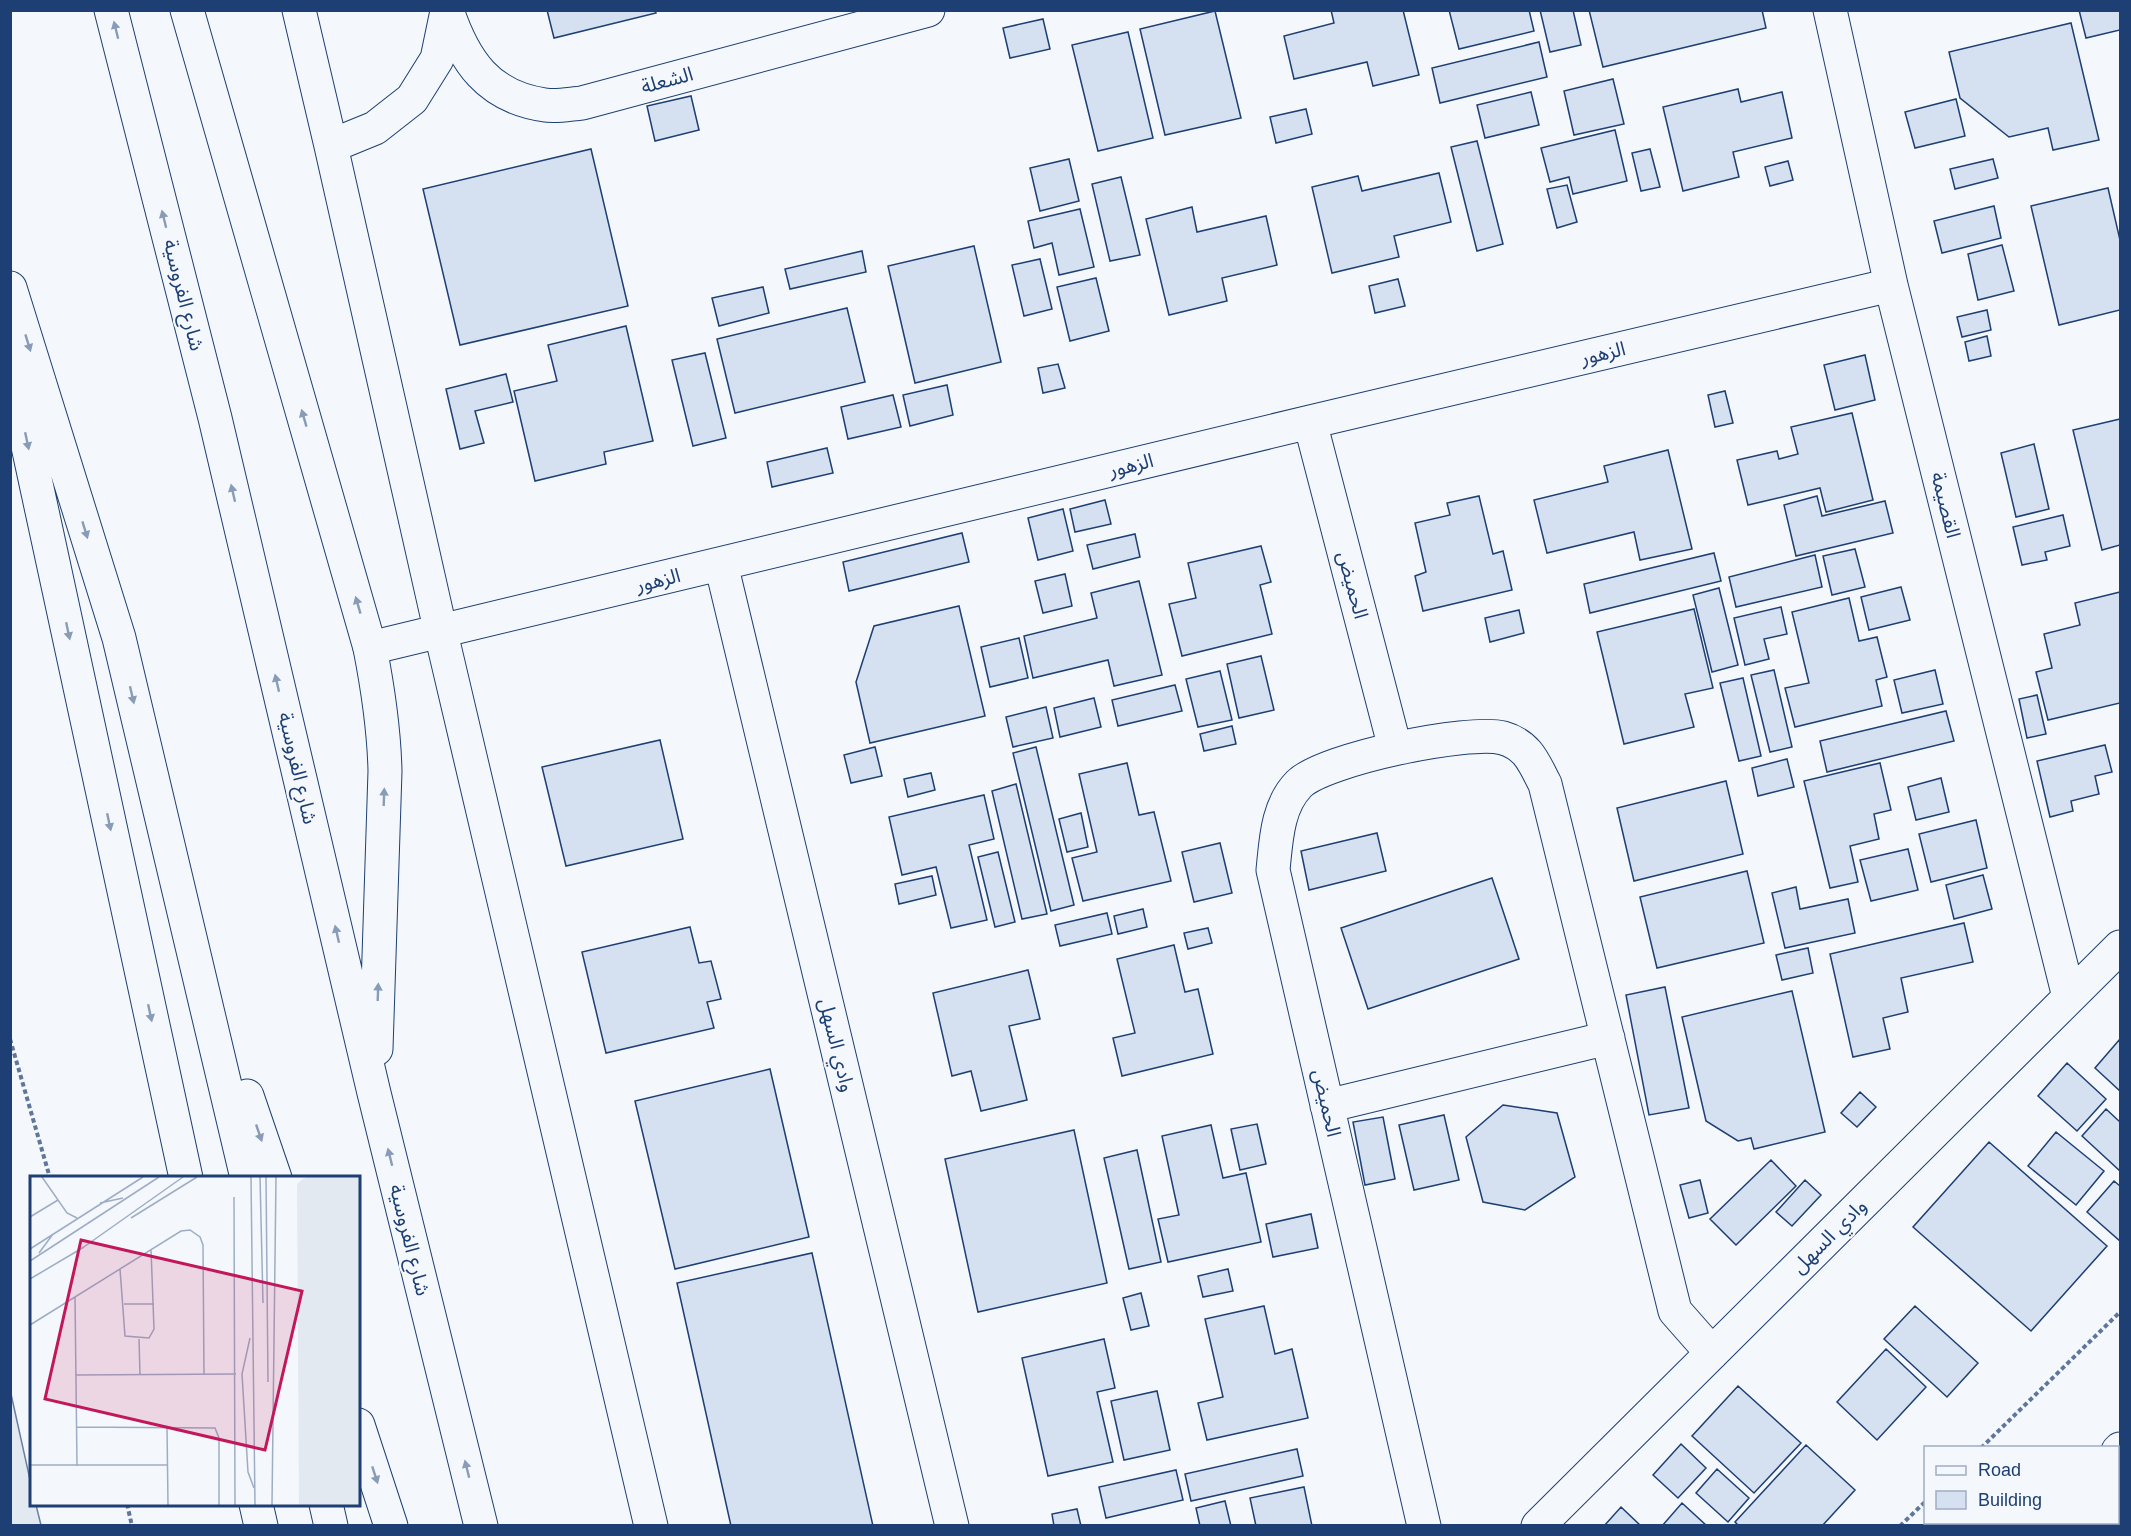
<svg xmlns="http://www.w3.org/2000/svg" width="2131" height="1536" font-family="Helvetica,'Noto Sans Arabic',sans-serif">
  <rect width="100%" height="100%" fill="#f4f7fb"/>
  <path fill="#e3e9f0" stroke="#687fa3" stroke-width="1.5" d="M11 1394 31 1484 32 1504 36 1505 41 1525H11Z"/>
  <path fill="#d5e0f0" stroke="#1d3f73" stroke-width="1.5" d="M547 10H655L656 13 554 38Z
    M1331 10H1403L1419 75 1373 86 1367 62 1294 79 1284 36 1334 23Z
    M1449 10H1529L1534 31 1459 49Z
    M1540 10H1573L1581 45 1550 52Z
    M1589 10H1762L1766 28 1603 67Z
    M2079 10H2120V30L2086 38Z
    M1215 11 1241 118 1165 135 1140 29Z
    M1043 19 1050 49 1010 58 1003 28Z
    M2071 23 2099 140 2053 150 2048 128 2009 137 1960 98 1949 52Z
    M1128 32 1153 138 1098 151 1072 45Z
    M1539 42 1547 77 1440 103 1432 68Z
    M1613 79 1624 124 1574 135 1564 91Z
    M1738 89 1741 102 1782 92 1792 138 1733 152 1739 177 1683 191 1663 107Z
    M1531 92 1539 125 1485 138 1477 105Z
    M691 96 699 130 655 141 647 106Z
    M1956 99 1965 136 1915 148 1905 112Z
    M1306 109 1312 134 1276 143 1270 117Z
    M1615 130 1627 181 1573 194 1569 177 1550 182 1541 148Z
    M1477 141 1503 244 1477 251 1451 147Z
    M591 149 628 306 460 345 423 189Z
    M1650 149 1660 187 1641 191 1632 153Z
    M1069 159 1079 201 1040 211 1030 168Z
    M1993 159 1998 178 1955 189 1950 169Z
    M1788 161 1793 180 1770 186 1765 167Z
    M1439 173 1451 222 1394 236 1399 257 1332 273 1312 187 1358 176 1362 191Z
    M1121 177 1140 255 1110 261 1092 184Z
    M1567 185 1577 222 1557 228 1547 189Z
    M2108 188 2120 240V310L2059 325 2031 206Z
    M1994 206 2001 238 1942 253 1934 221Z
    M1192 207 1197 232 1266 216 1277 265 1222 278 1227 301 1169 315 1146 219Z
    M1080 209 1094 267 1059 275 1052 243 1034 248 1028 221Z
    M2002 245 2014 291 1978 300 1968 254Z
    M974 246 1001 362 915 383 888 266Z
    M862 251 866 272 790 289 785 269Z
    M1040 259 1052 309 1024 316 1012 265Z
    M1096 278 1109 331 1070 341 1057 287Z
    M1398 279 1405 306 1375 313 1369 286Z
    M763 287 769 313 719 326 712 298Z
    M847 308 865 382 735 413 717 339Z
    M1987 310 1991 330 1962 337 1957 317Z
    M626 326 653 441 604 452 606 464 535 481 514 391 557 381 548 345Z
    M1987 336 1991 356 1969 361 1965 342Z
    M705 353 726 438 693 446 672 360Z
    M1865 355 1875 400 1835 410 1824 365Z
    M1058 364 1065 388 1043 393 1038 368Z
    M506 374 513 402 475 411 484 443 460 449 446 389Z
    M947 385 953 415 910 426 903 395Z
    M1725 391 1733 423 1715 427 1708 395Z
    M893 395 901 427 848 439 841 407Z
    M1852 413 1873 500 1826 512 1820 488 1748 505 1737 460 1777 451 1779 459 1798 454 1791 427Z
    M2120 419V545L2102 550 2073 430Z
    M2034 444 2049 509 2016 517 2001 453Z
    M827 448 833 473 772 487 767 462Z
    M1668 450 1692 549 1640 560 1634 532 1547 553 1534 500 1608 482 1604 466Z
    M1479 496 1493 554 1503 551 1512 590 1423 611 1415 576 1426 572 1415 523 1450 515 1447 503Z
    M1817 496 1822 516 1885 501 1893 533 1796 556 1784 505Z
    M1105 500 1111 524 1075 532 1070 509Z
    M1063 509 1073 551 1038 560 1028 518Z
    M2063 515 2070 546 2045 552 2047 560 2022 565 2013 527Z
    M962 533 969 562 849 591 843 562Z
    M1135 534 1140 557 1093 569 1087 545Z
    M1261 546 1271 582 1260 585 1272 634 1182 656 1169 604 1196 598 1188 563Z
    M1855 549 1865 587 1832 595 1823 556Z
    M1714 553 1721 581 1590 613 1584 584Z
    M1815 555 1822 587 1736 607 1729 577Z
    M1065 574 1072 606 1043 613 1035 581Z
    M1139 581 1162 675 1114 686 1108 660 1033 678 1024 636 1097 618 1091 593Z
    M1901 587 1910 620 1869 630 1861 597Z
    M1719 588 1738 665 1712 672 1693 595Z
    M2120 592V703L2048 720 2036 672 2052 668 2044 634 2080 625 2075 603Z
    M1849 598 1859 641 1877 637 1887 677 1876 680 1882 706 1795 727 1785 688 1809 683 1792 612Z
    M959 606 985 716 870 743 856 682 874 626Z
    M1781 607 1787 634 1764 639 1769 659 1745 665 1734 618Z
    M1694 609 1713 688 1685 694 1694 727 1624 744 1597 632Z
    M1519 610 1524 633 1490 642 1485 618Z
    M1019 638 1028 678 990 687 981 647Z
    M1261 656 1274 710 1239 718 1227 664Z
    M1774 670 1792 747 1770 752 1751 675Z
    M1935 670 1943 704 1902 713 1894 680Z
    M1220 671 1232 720 1198 727 1186 679Z
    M1743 678 1761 756 1739 761 1720 683Z
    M1175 685 1182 711 1118 726 1112 700Z
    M2037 695 2046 734 2027 738 2019 699Z
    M1094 698 1101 727 1060 737 1054 708Z
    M1046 707 1053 738 1013 747 1006 717Z
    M1946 711 1954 741 1827 772 1820 741Z
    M1232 726 1236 744 1204 751 1200 734Z
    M660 740 683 839 566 866 542 767Z
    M2105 745 2112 772 2095 776 2099 794 2071 801 2073 811 2050 817 2037 761Z
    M875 747 882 776 851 783 844 755Z
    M1036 747 1074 905 1051 911 1013 753Z
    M1787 759 1794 787 1758 796 1752 768Z
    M1127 763 1139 815 1154 812 1171 881 1083 901 1072 858 1097 852 1079 774Z
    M1880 763 1891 810 1874 814 1879 839 1850 846 1858 882 1830 888 1804 781Z
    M931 773 935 790 908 797 904 779Z
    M1941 778 1949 812 1916 820 1908 787Z
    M1726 781 1743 854 1634 881 1617 808Z
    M1016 784 1047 914 1022 919 992 791Z
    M984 795 994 839 969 845 987 920 951 928 936 867 902 875 889 817Z
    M1081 813 1088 847 1067 852 1059 819Z
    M1976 820 1987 868 1931 882 1919 834Z
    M1377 833 1386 871 1309 890 1301 851Z
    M1220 843 1232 893 1194 902 1182 852Z
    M1908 849 1918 890 1871 901 1860 860Z
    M998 852 1015 922 995 927 978 857Z
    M1747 871 1764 943 1657 968 1640 897Z
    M1983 875 1992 909 1954 919 1946 885Z
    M932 876 936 895 899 904 895 884Z
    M1492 878 1519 959 1368 1009 1341 928Z
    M1796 887 1800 909 1848 899 1855 933 1785 948 1772 893Z
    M1143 909 1147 927 1118 934 1114 916Z
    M1107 913 1112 934 1060 946 1055 925Z
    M1964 923 1973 962 1901 978 1908 1012 1883 1018 1890 1049 1853 1057 1830 954Z
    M690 927 699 963 711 961 721 999 707 1002 714 1028 606 1053 582 952Z
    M1208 928 1212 943 1188 949 1184 933Z
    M1174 945 1185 992 1198 989 1213 1054 1122 1076 1113 1038 1135 1033 1117 959Z
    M1808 948 1813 973 1782 980 1776 955Z
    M1028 970 1040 1019 1009 1026 1027 1100 981 1111 971 1071 952 1076 933 993Z
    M1665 987 1689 1108 1649 1115 1626 995Z
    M1792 991 1825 1132 1754 1149 1751 1138 1738 1141 1706 1121 1682 1017Z
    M2120 1039V1091L2095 1068Z
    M2067 1063 2106 1099 2077 1131 2038 1096Z
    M770 1069 809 1237 675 1269 635 1101Z
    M1860 1092 1876 1107 1857 1127 1841 1113Z
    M1503 1105 1557 1113 1575 1177 1525 1210 1483 1202 1466 1137Z
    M2106 1109 2120 1122V1171L2082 1136Z
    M1444 1115 1459 1180 1414 1190 1399 1125Z
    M1383 1117 1395 1179 1365 1185 1353 1122Z
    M1257 1124 1266 1164 1240 1170 1231 1129Z
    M1211 1125 1223 1178 1246 1173 1261 1242 1168 1262 1158 1219 1179 1215 1162 1136Z
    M1074 1130 1107 1283 978 1312 945 1159Z
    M2056 1132 2104 1171 2076 1205 2028 1166Z
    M1989 1142 2107 1246 2031 1331 1913 1227Z
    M1137 1150 1161 1262 1129 1269 1104 1158Z
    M1771 1160 1796 1186 1736 1245 1710 1219Z
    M1700 1180 1708 1213 1689 1218 1680 1185Z
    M1805 1180 1821 1195 1792 1226 1776 1212Z
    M2114 1181 2120 1186V1241L2087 1212Z
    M1311 1214 1318 1248 1273 1257 1266 1224Z
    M812 1253 873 1526H731L677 1283Z
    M1228 1269 1233 1291 1203 1297 1198 1276Z
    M1141 1293 1149 1326 1131 1330 1123 1298Z
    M1264 1306 1275 1354 1292 1349 1308 1418 1207 1440 1198 1403 1223 1397 1205 1319Z
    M1915 1306 1978 1363 1947 1397 1884 1339Z
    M1104 1339 1115 1388 1097 1392 1113 1462 1048 1476 1022 1358Z
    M1886 1349 1926 1387 1877 1440 1837 1402Z
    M1738 1386 1801 1443 1754 1493 1692 1436Z
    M1157 1391 1170 1450 1124 1460 1111 1401Z
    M1681 1444 1706 1468 1678 1498 1653 1475Z
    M1806 1445 1855 1490 1822 1526H1739L1735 1522Z
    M1297 1449 1303 1476 1191 1501 1185 1474Z
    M1717 1469 1749 1498 1728 1522 1696 1493Z
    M1176 1470 1183 1500 1106 1518 1099 1487Z
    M1304 1487 1312 1526H1256L1250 1498Z
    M1225 1501 1231 1526H1200L1196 1508Z
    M1682 1503 1707 1526H1662Z
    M1621 1507 1641 1526H1604Z
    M1077 1509 1081 1526H1054L1052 1514Z"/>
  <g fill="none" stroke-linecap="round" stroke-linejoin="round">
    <defs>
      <path id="minor" d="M299 10 331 146 441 633 651 1526
        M447 10C464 61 488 97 545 105 556 107 570 104 582 103L928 10
        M1830 10 1891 285 2069 997
        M331 146 375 128 412 99 437 59 447 11
        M1310 422 1395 748
        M721 564 952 1526
        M370 648 1310 422 1891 285
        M1327 1106 1608 1038
        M1424 1526 1273 870C1276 841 1277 806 1299 784 1324 759 1469 729 1503 738 1528 745 1534 763 1545 784L1675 1311 1712 1353
        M1538 1526 2120 947"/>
      <path id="primary" d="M2118 1451 2120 1449"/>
      <path id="trunk" d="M111 10 215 418 374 1093 481 1526
        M187 10 370 648C378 689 384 729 385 771L376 1049
        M10 288 119 638 247 1178
        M10 363 186 1178
        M247 1096 275 1178
        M358 1425 391 1526
        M256 1504 261 1526
        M326 1504 331 1526
        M2060 1526 2062 1522"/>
    </defs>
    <use href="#minor" stroke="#1d3f73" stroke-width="35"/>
    <use href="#primary" stroke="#1d3f73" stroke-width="35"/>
    <use href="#trunk" stroke="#1d3f73" stroke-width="35"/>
    <path stroke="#5e769c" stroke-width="4" stroke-dasharray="4.5 3" stroke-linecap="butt" d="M10 1039 50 1178
      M1981 1448 2120 1312
      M127 1504 132 1526
      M1900 1526 1926 1501"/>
    <use href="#minor" stroke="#f4f7fb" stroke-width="33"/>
    <use href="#primary" stroke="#f4f7fb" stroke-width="33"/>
    <use href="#trunk" stroke="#f4f7fb" stroke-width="33"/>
  </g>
  <defs><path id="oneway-solid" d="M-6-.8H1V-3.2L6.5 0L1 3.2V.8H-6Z" transform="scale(1.5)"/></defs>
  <g fill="#889bb7">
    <use href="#oneway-solid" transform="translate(116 30) rotate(-104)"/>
    <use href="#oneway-solid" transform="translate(164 219) rotate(-104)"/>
    <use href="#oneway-solid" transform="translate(28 343) rotate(73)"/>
    <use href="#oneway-solid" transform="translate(304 418) rotate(-106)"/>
    <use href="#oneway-solid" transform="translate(27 441) rotate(78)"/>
    <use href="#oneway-solid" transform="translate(233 493) rotate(-103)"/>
    <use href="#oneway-solid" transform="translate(85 530) rotate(73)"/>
    <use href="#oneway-solid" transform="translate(358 605) rotate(-106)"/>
    <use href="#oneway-solid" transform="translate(68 631) rotate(78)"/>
    <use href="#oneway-solid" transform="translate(277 683) rotate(-103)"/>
    <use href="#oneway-solid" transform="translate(132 695) rotate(77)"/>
    <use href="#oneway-solid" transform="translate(384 797) rotate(-88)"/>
    <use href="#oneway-solid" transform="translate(109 822) rotate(78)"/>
    <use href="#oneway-solid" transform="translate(337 934) rotate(-103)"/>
    <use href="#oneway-solid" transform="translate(378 992) rotate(-88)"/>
    <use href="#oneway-solid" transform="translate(150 1013) rotate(78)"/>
    <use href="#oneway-solid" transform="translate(259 1133) rotate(71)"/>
    <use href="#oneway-solid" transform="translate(390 1157) rotate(-104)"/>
    <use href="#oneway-solid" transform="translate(467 1469) rotate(-104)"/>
    <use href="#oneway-solid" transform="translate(375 1475) rotate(72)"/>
  </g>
  <g text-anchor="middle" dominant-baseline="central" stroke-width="4.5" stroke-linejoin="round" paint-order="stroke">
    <g font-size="20" fill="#1d3f73" stroke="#f4f7fb">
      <text transform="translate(667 80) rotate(-15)">الشعلة</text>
      <text transform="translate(184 295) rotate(76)">شارع الفروسية</text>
      <text transform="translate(1603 353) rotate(-13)">الزهور</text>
      <text transform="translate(1131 465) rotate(-14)">الزهور</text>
      <text transform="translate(1946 505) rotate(76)">القصيمة</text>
      <text transform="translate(658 580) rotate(-14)">الزهور</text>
      <text transform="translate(1353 585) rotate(75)">الحميض</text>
      <text transform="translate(298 768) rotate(77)">شارع الفروسية</text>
      <text transform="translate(837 1045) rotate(76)">وادي السهل</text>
      <text transform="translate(1327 1103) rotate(77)">الحميض</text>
      <text transform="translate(1829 1236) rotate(-45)">وادي السهل</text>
      <text transform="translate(410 1240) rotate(76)">شارع الفروسية</text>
    </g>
  </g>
  <g transform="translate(30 1176)">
    <rect width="330" height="330" fill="#f4f7fb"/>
    <path d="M276 1H330V329H269L267 8Z" fill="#e3e9f0"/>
    <path fill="none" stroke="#9eadc5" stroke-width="1.5" d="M12 1 37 37 47 42M221 1 225 329M230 1 233 127M236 1 238 206M204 21 205 329M70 27 93 22M0 41 28 24M101 42 167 1M0 73 113 1M51 73 153 1M9 77 23 58M0 85 129 1M90 93 95 160 119 162 124 153 121 73M0 103 54 71M45 121 47 290M94 128H124M0 149 151 55 160 54 170 61 173 69 174 198M220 162 212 198 218 296 224 312M109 163 110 199M46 199 206 198M46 251 185 252 189 262V329M137 251 138 329M0 289H137M242 329 246 1"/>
    <path fill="#c2185b" fill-opacity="0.15" stroke="#c2185b" stroke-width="3" d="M51 64 272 115 235 274 15 223Z"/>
    <rect width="330" height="330" fill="none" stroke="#1d3f73" stroke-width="3"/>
  </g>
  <rect width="2131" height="1536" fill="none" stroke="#1d3f73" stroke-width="24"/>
  <rect x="1924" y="1446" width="195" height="78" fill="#f4f7fb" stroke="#9eadc5" stroke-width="1.5"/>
  <rect x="1936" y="1466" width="30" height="9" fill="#f4f7fb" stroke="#9eadc5" stroke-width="1.5"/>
  <text x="1978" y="1476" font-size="18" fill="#1d3f73">Road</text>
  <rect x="1936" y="1491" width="30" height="18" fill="#d5e0f0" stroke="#9eadc5" stroke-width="1.5"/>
  <text x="1978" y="1506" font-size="18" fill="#1d3f73">Building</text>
</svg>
